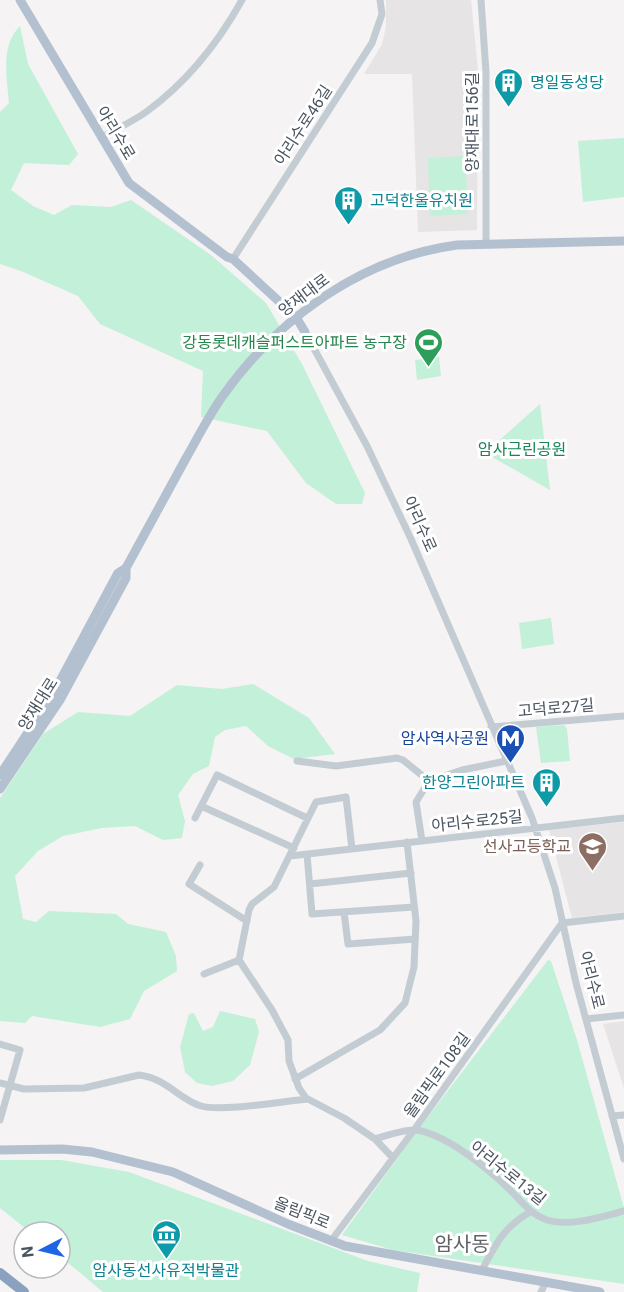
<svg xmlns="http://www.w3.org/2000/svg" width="624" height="1292" font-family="Roboto,'Noto Sans KR',sans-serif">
  <rect width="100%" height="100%" fill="#f5f3f3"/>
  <path fill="#e6e4e5" d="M386 0H471L478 70 477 230 418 232 412 74H364L382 44 386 27Z
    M624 822V912L572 918 549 830Z
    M624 1021V1088L603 1024Z"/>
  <path fill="#c3f0d8" d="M20 26 28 64 78 154 69 165 24 163 11 190 33 206 54 215 72 205 111 207 131 200 211 255 266 303 302 364 365 493 362 504H336L306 483 267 431 201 417 203 371 100 324 78 296 21 271 0 264V112L9 103C7 77 0 46 20 26Z
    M624 138V197L583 202 578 141Z
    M465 156 468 214 430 216 428 158Z
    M439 357 441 376 417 380 415 360Z
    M540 404 550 490 485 453Z
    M551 618 554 644 522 649 519 623Z
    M253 684 309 718 335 754 294 759 268 746 246 726 225 730 215 737 209 766 193 774 178 795 185 821 182 838 163 840 135 826 102 828 63 836 38 851 15 876 23 919 36 922 49 911 116 914 128 924 166 932 176 956 177 971 144 991 130 1019 100 1027 32 1016 25 1023 0 1021V798L43 734 78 712 130 716 177 685 222 689Z
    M564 725 567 729 570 761 541 763 536 727Z
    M548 960 551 961 577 1040 624 1208V1284L393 1250 342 1235 420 1127Z
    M220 1011 255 1019 259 1032 250 1065 233 1081 212 1086 197 1083 185 1072 180 1047 189 1014 194 1013 203 1031 213 1027Z
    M0 1160H61L129 1172 368 1261 420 1273 417 1292H103L60 1256V1232H30L0 1208Z"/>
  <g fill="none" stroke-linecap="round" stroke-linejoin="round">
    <path stroke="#c4ccd3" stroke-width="7" d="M481 0 486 72V244
      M101 138C116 129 132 122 146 112 186 83 218 43 242 0
      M233 259 372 43 382 14 380 0
      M305 332 367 446 411 539 532 818 555 888 576 983 624 1159
      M491 727 624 716
      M297 761 336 766 397 758 403 760 429 781 462 770 506 761
      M201 806 294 848
      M195 818 217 775 307 818
      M422 841 416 802 429 781
      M307 854 312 914 414 907
      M290 856 624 818
      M200 865 189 884 247 921
      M310 884 411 873
      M344 912 348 944 415 939
      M239 960 272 1010 288 1040 289 1061 299 1088 306 1098 344 1118 375 1139C385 1136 405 1129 415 1130 445 1133 487 1168 508 1188 521 1200 529 1214 547 1220 570 1227 601 1217 624 1211
      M204 974 239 960 249 910 252 904 274 887 316 802 346 797 352 849
      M586 1019 624 1015
      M0 1044 20 1050 0 1120
      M295 1079 380 1030 405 1003 414 967 416 921 407 842
      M0 1083 24 1089 84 1088 139 1075C166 1078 180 1100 201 1106 222 1112 284 1101 308 1099
      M612 1116 624 1115
      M375 1139 393 1158
      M331 1241 414 1130 562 923 624 916
      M482 1270C497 1242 503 1228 530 1212
      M541 1292 546 1282"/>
    <path stroke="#b3c0d0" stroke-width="9" d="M20 0 129 183 227 257 233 259 296 317 305 332
      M0 775 52 696 118 573 126 568C146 532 165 496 185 460 197 439 208 417 222 397 277 319 361 258 457 245L624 241
      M0 789 60 700 126 578V568
      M0 1150 62 1149 92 1152 173 1172 288 1224 345 1246 600 1292"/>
    <path stroke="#8ba1c0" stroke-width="10" d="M0 1273 24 1292"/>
  </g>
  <defs>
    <symbol id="building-pin" viewBox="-11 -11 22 30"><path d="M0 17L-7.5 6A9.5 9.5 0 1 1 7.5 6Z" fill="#0f9aa8" stroke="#fff"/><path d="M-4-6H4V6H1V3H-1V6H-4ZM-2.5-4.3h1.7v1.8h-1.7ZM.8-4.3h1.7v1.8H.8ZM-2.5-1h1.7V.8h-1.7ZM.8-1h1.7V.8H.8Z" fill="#fff"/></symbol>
    <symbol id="stadium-pin" viewBox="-11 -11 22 30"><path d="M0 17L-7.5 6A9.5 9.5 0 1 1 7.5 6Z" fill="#2e9e5b" stroke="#fff"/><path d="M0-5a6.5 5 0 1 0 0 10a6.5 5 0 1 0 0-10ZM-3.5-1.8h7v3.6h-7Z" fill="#fff"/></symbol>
    <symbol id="metro-pin" viewBox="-11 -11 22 30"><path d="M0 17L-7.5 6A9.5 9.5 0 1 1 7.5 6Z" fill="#1a4fb4" stroke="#fff"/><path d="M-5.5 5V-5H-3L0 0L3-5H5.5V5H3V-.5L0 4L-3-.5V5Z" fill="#fff"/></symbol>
    <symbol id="school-pin" viewBox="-11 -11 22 30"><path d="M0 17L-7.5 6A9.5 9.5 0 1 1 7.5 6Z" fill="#8d6e63" stroke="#fff"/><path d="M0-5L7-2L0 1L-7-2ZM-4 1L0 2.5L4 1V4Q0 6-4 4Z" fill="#fff"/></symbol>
    <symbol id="museum-pin" viewBox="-11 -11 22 30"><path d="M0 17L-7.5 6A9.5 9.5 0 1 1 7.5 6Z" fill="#0f9aa8" stroke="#fff"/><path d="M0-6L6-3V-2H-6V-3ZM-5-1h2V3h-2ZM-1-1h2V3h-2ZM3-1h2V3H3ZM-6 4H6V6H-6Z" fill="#fff"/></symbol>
  </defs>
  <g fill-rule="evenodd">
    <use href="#building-pin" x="492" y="66" width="33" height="45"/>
    <use href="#building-pin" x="332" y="184" width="33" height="45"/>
    <use href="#stadium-pin" x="412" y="326" width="33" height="45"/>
    <use href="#metro-pin" x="494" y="722" width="33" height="45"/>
    <use href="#building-pin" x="530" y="766" width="33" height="45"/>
    <use href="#school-pin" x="576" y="830" width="33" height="45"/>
    <use href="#museum-pin" x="150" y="1218" width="33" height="45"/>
  </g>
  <g text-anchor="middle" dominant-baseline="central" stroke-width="6" stroke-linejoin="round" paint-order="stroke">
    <g font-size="16" fill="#0d838f" stroke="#fff" text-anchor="start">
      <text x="530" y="82">명일동성당</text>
      <text x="370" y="200">고덕한울유치원</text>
      <text x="525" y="782" text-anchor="end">한양그린아파트</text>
      <text x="166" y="1270" text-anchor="middle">암사동선사유적박물관</text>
    </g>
    <g font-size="16" fill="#4a5460" stroke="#fff">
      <text transform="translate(472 122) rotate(-90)">양재대로156길</text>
      <text transform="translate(303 125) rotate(-57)">아리수로46길</text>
      <text transform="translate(116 133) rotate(59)">아리수로</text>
      <text transform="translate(304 295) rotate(-37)">양재대로</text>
      <text transform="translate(420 524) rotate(66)">아리수로</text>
      <text transform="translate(38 704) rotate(-58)">양재대로</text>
      <text transform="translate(556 708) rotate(-5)">고덕로27길</text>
      <text transform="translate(477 821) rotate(-6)">아리수로25길</text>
      <text transform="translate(592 980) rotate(76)">아리수로</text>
      <text transform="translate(437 1075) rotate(-54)">올림픽로108길</text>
      <text transform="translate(508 1173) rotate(39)">아리수로13길</text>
      <text transform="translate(302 1213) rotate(22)">올림픽로</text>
    </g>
    <g font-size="16" fill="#27864d" stroke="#fff" text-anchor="end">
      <text x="407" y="342">강동롯데캐슬퍼스트아파트 농구장</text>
    </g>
    <g font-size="16" fill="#198456" stroke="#fff">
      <text x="522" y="449">암사근린공원</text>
    </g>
    <g font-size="16" fill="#164399" stroke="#fff" text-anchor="end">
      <text x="489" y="738">암사역사공원</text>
    </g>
    <g font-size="16" fill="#785e54" stroke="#fff" text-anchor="end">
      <text x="571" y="846">선사고등학교</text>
    </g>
    <g font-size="20" fill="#5f6267" stroke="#fff">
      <text x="462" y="1244">암사동</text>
    </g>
  </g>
  <g transform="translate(42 1250) rotate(263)"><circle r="28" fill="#ffffff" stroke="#b7bbbf" stroke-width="1.5"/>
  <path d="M0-4.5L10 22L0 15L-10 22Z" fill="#1d65e5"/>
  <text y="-9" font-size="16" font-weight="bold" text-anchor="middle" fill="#4a5460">N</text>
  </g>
</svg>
